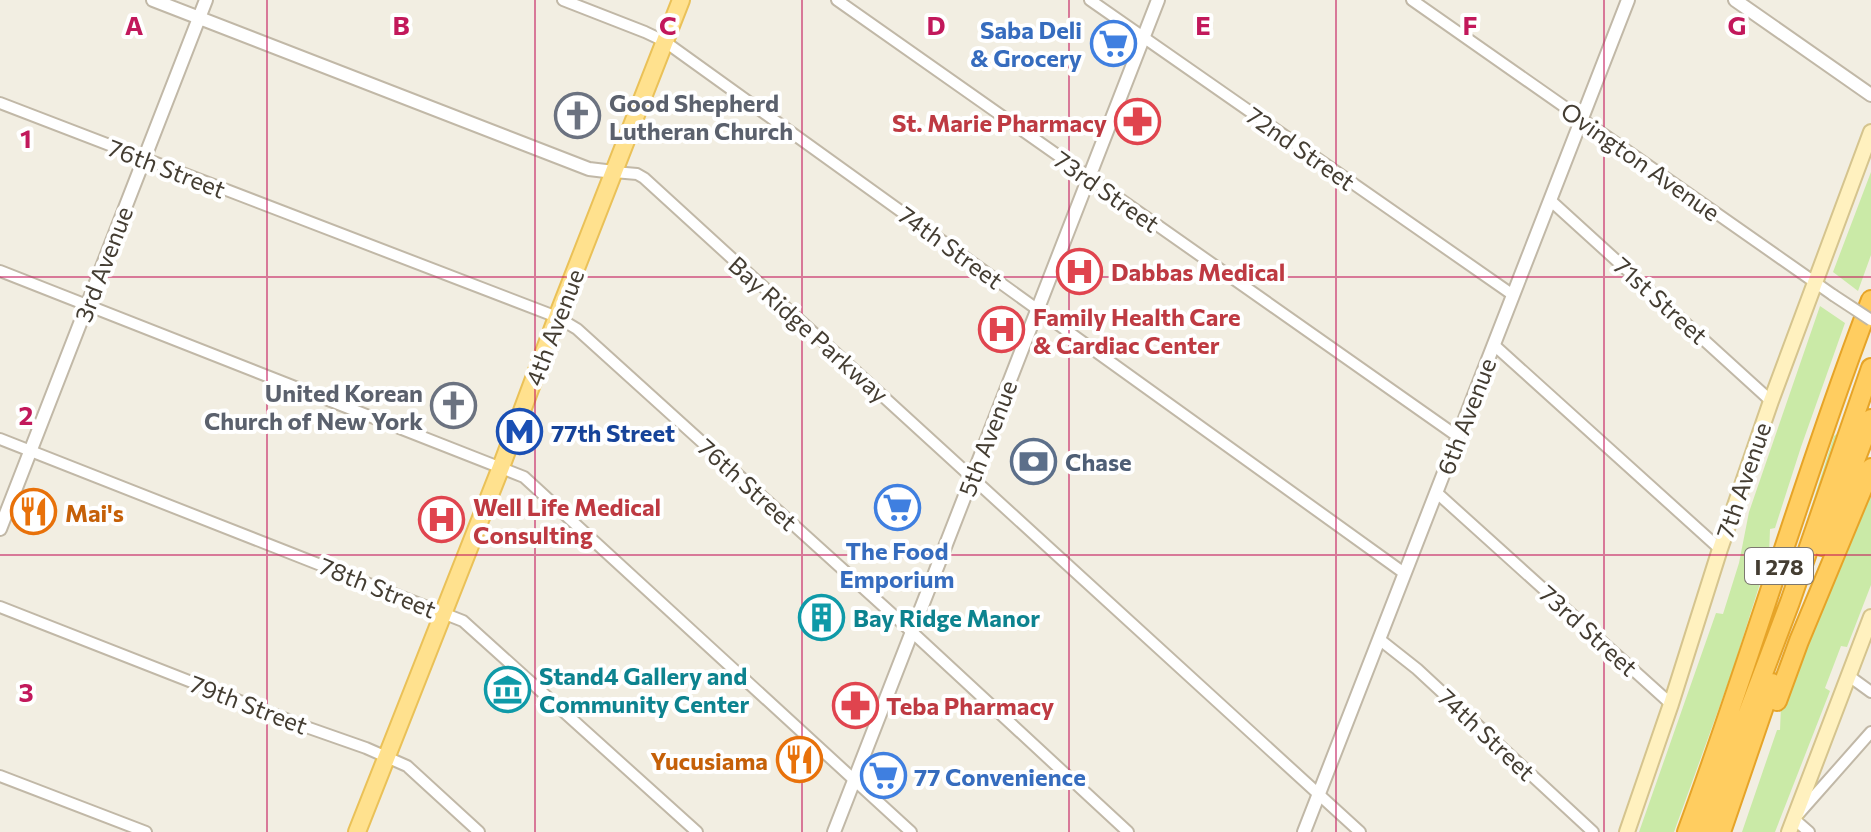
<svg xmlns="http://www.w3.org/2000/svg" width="1871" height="832" font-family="Commissioner,sans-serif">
  <rect width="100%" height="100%" fill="#f2eee2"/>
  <path fill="#caeaa7" d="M1871 172V255L1858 291 1833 272Z
    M1820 306 1845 323 1801 447 1775 528 1770 529 1769 555 1732 672 1674 832H1639L1716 613 1723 614 1739 563 1749 512Z
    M1849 424 1796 571 1791 570 1834 436Z
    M1871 495V585L1847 647 1841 646 1825 688 1830 691 1775 832H1742L1777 730H1780L1781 706 1792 669 1840 570Z"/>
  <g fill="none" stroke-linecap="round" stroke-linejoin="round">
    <defs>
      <path id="minor" d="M563 0 645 32 664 41 1404 573
        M837 0 1457 436
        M1090 0 1513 295
        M1412 0 1833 295
        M0 103 557 317 577 329 912 632 1128 832
        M614 172 637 174 644 178 1360 832
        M1550 200 1771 401
        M0 271 524 477 911 832
        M1494 345 1720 549
        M0 439 463 621 697 832
        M1436 492 1671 704
        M0 607 309 728 366 748 407 766 479 832
        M1379 639 1417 669 1593 832
        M1849 676 1871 692
        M0 776 146 832
        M1809 832 1794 819 1871 732"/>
      <path id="tertiary" d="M153 0 589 169 614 172
        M1735 0 1871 95
        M0 529 206 0
        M834 832 1158 0
        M1304 832 1628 0"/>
      <path id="secondary" d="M1627 832 1671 704 1720 549 1771 401 1871 132
        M1789 832 1871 617"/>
      <path id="primary" d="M357 832 501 467 557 317 681 0"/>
      <path id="motorway" d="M1822 546 1871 419
        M1777 701 1799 641 1871 468
        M1687 832C1752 656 1804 476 1871 300
        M1703 832 1790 602 1871 368
        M1721 832 1772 683"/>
    </defs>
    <use href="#minor" stroke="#c1b8a7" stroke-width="14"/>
    <use href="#tertiary" stroke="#c1b8a7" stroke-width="16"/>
    <use href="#secondary" stroke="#d5c48e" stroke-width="18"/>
    <use href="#primary" stroke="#eac158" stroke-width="20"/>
    <use href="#motorway" stroke="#e6a428" stroke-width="22"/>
    <use href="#minor" stroke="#fff" stroke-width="10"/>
    <use href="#tertiary" stroke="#fff" stroke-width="12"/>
    <use href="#secondary" stroke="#fff1bf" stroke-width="14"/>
    <use href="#primary" stroke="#ffe18e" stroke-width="16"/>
    <use href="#motorway" stroke="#ffcd60" stroke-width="18"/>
    <defs>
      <path id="minor-bridge" d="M1833 295 1871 320"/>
    </defs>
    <use href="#minor-bridge" stroke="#c1b8a7" stroke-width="14" stroke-linecap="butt"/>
    <use href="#minor-bridge" stroke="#fff" stroke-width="10"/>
  </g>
  <path fill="none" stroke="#c2185b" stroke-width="2" stroke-opacity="0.55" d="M267 0V832M535 0V832M802 0V832M1069 0V832M1336 0V832M1604 0V832M0 277H1871M0 555H1871"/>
  <defs>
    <symbol id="supermarket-ring" viewBox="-11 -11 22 22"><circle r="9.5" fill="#fff" stroke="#3f7fe0" stroke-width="1.5"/><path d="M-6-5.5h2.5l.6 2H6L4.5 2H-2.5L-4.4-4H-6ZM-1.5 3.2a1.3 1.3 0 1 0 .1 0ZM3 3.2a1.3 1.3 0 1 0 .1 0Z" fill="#3f7fe0"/></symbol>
    <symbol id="church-ring" viewBox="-11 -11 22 22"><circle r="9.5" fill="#fff" stroke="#6b7280" stroke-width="1.5"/><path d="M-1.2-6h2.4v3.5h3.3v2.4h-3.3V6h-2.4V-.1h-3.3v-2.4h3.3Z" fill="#6b7280"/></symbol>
    <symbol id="pharmacy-ring" viewBox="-11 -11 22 22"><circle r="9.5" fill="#fff" stroke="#e0444e" stroke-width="1.5"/><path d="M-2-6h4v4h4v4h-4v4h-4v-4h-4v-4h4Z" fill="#e0444e"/></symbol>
    <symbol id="hospital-ring" viewBox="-11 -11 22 22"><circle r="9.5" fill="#fff" stroke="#e0444e" stroke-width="1.5"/><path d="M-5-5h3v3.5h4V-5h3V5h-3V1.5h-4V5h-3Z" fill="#e0444e"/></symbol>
    <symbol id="metro-ring" viewBox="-11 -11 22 22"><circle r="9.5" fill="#fff" stroke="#1a4fb4" stroke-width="1.5"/><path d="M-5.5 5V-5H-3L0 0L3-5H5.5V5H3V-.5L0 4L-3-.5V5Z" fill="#1a4fb4"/></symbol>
    <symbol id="bank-ring" viewBox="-11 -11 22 22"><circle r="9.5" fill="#fff" stroke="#5c6f8a" stroke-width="1.5"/><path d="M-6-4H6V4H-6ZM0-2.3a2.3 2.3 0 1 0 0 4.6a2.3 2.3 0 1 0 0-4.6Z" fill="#5c6f8a"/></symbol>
    <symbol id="restaurant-ring" viewBox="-11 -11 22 22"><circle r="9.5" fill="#fff" stroke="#e8710a" stroke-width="1.5"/><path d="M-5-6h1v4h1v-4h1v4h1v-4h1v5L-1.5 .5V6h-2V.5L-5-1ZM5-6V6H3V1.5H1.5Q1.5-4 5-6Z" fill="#e8710a"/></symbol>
    <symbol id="building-ring" viewBox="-11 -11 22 22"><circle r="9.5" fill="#fff" stroke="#0f9aa8" stroke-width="1.5"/><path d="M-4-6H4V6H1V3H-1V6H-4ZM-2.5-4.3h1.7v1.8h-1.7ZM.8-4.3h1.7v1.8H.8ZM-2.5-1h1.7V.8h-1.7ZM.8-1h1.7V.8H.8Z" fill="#0f9aa8"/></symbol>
    <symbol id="museum-ring" viewBox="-11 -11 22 22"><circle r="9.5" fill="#fff" stroke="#0f9aa8" stroke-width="1.5"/><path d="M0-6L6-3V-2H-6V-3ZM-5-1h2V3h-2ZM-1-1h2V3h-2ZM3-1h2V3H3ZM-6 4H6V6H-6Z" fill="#0f9aa8"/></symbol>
  </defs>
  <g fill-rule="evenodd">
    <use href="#supermarket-ring" x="1088" y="18" width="51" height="51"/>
    <use href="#church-ring" x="552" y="90" width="51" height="51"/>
    <use href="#pharmacy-ring" x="1112" y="96" width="51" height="51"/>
    <use href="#hospital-ring" x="1054" y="246" width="51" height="51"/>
    <use href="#hospital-ring" x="976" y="304" width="51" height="51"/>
    <use href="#church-ring" x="428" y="380" width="51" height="51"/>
    <use href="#metro-ring" x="494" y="406" width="51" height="51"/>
    <use href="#bank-ring" x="1008" y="436" width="51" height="51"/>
    <use href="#supermarket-ring" x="872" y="482" width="51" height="51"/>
    <use href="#restaurant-ring" x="8" y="486" width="51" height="51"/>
    <use href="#hospital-ring" x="416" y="494" width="51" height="51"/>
    <use href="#building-ring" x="796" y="592" width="51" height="51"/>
    <use href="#museum-ring" x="482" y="664" width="51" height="51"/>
    <use href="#pharmacy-ring" x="830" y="680" width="51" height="51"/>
    <use href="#restaurant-ring" x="774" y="734" width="51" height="51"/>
    <use href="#supermarket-ring" x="858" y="750" width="51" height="51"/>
  </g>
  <g text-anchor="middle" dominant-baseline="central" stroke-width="8" stroke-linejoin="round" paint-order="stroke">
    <rect fill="#fff" stroke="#7c7770" stroke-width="2" x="1745" y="548" width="68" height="36" rx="6"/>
    <g font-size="22" font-weight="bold" fill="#443d32">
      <text x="1779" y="566">I 278</text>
    </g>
    <g font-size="24" font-weight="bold" fill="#366cbe" stroke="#fff" text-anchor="end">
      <text x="1082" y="29">Saba Deli<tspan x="1082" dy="28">&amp; Grocery</tspan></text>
      <text x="897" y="550" text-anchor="middle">The Food<tspan x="897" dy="28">Emporium</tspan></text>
      <text x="914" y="776" text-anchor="start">77 Convenience</text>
    </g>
    <g font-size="24" font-weight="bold" fill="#5b616d" stroke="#fff" text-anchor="start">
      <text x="609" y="102">Good Shepherd<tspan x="609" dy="28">Lutheran Church</tspan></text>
      <text x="423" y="392" text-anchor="end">United Korean<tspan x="423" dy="28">Church of New York</tspan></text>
    </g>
    <g font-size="24" font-weight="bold" fill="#be3a42" stroke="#fff" text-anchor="start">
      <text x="1107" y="122" text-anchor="end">St. Marie Pharmacy</text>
      <text x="1111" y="271">Dabbas Medical</text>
      <text x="1033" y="316">Family Health Care<tspan x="1033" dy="28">&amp; Cardiac Center</tspan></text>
      <text x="473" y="506">Well Life Medical<tspan x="473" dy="28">Consulting</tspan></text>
      <text x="886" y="705">Teba Pharmacy</text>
    </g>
    <g font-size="24" fill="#443d32" stroke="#fff">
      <text transform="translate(1301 148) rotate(35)">72nd Street</text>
      <text transform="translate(1641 161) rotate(35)">Ovington Avenue</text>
      <text transform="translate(167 168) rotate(21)">76th Street</text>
      <text transform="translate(1107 191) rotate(35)">73rd Street</text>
      <text transform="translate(951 247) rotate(36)">74th Street</text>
      <text transform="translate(103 264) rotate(-69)">3rd Avenue</text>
      <text transform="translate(1661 300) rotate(42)">71st Street</text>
      <text transform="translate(554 327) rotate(-69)">4th Avenue</text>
      <text transform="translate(809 329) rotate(42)">Bay Ridge Parkway</text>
      <text transform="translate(1466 416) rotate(-69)">6th Avenue</text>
      <text transform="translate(987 438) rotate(-69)">5th Avenue</text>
      <text transform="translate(1743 480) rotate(-71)">7th Avenue</text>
      <text transform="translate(748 484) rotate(42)">76th Street</text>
      <text transform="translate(378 587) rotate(22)">78th Street</text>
      <text transform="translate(1589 630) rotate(42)">73rd Street</text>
      <text transform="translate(249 704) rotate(21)">79th Street</text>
      <text transform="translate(1487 734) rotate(43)">74th Street</text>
    </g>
    <g font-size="24" font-weight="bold" fill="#164399" stroke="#fff" text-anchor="start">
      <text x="551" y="432">77th Street</text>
    </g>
    <g font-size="24" font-weight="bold" fill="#4e5e75" stroke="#fff" text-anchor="start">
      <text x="1065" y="461">Chase</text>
    </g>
    <g font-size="24" font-weight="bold" fill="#c56008" stroke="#fff" text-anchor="start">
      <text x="65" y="512">Mai's</text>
      <text x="768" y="760" text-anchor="end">Yucusiama</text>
    </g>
    <g font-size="24" font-weight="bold" fill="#0d838f" stroke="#fff" text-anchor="start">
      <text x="853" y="617">Bay Ridge Manor</text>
      <text x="539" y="675">Stand4 Gallery and<tspan x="539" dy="28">Community Center</tspan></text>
    </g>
  </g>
  <g font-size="26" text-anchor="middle" font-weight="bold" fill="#c2185b" stroke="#fff" stroke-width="8" stroke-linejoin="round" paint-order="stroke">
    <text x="134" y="35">A</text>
    <text x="401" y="35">B</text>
    <text x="668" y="35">C</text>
    <text x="936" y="35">D</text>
    <text x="1203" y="35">E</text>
    <text x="1470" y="35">F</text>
    <text x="1737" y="35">G</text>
    <text x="26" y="148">1</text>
    <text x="26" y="425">2</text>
    <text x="26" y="702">3</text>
  </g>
</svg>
